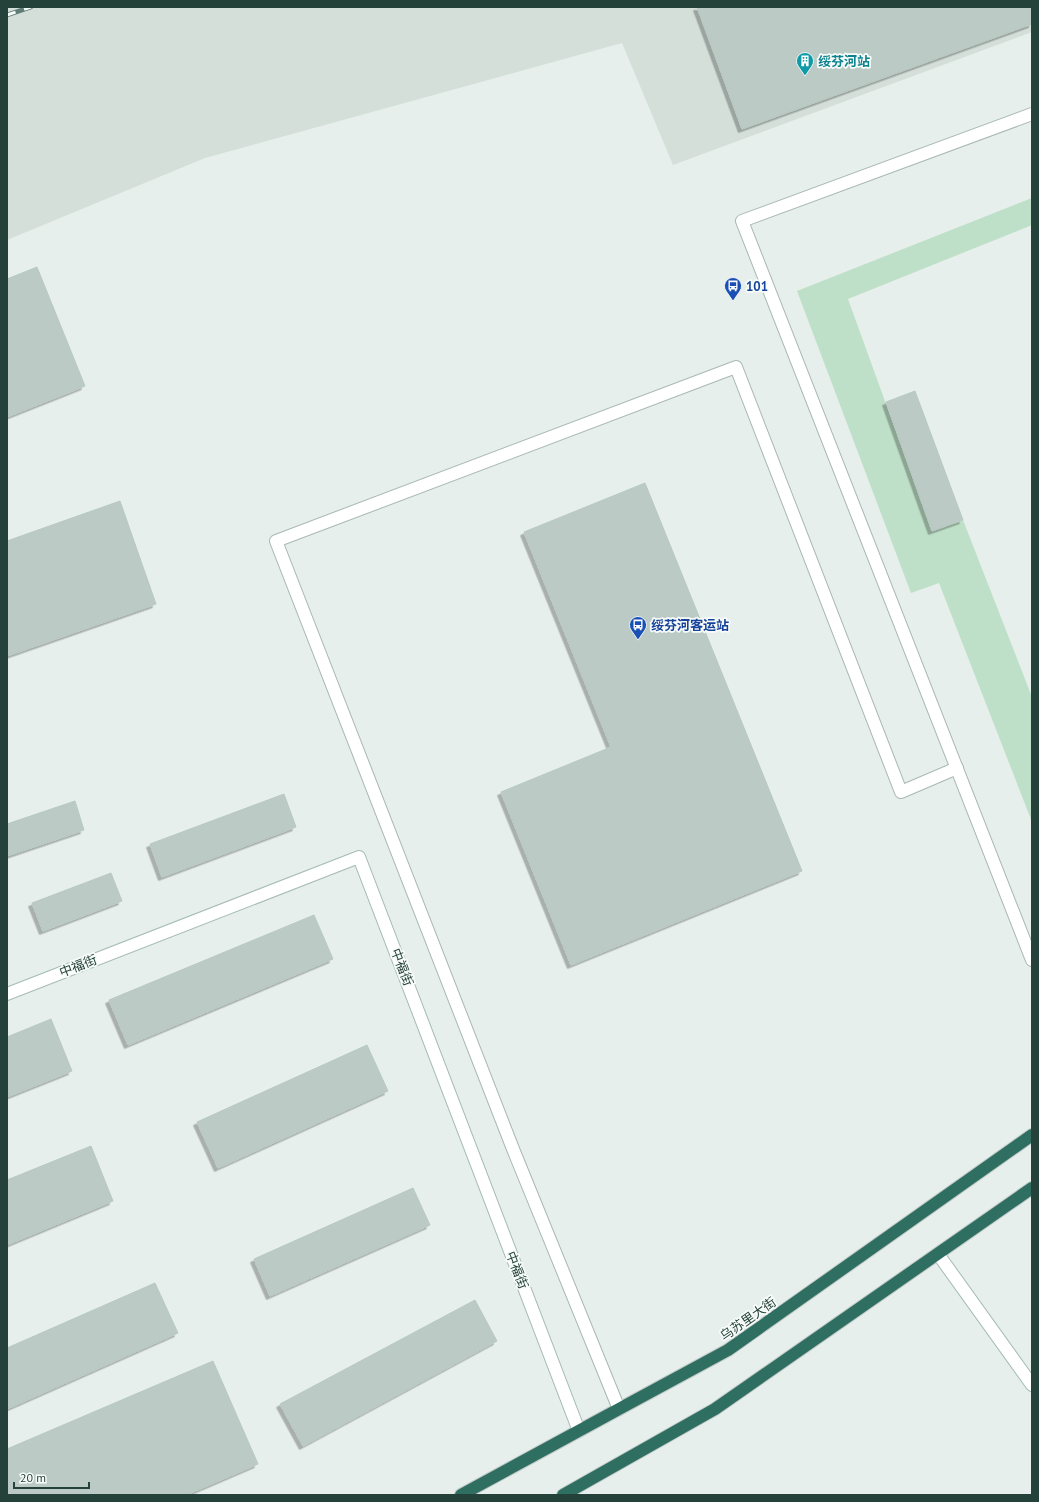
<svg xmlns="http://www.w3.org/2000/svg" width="1039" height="1502" font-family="'PT Sans','Noto Sans SC',sans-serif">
  <defs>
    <filter id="shadow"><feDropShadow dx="-3.5" dy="3.5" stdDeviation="0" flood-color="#0004"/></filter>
  </defs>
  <rect width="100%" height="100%" fill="#e6efeb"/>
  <path fill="#d4dfda" d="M7 7H1032V32L673 165 622 43 205 158 7 240Z"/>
  <path fill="#bfe0c8" d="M1032 198V225L848 299 932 531 963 520 1032 697V822L939 583 911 593 797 291Z"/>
  <path fill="#bbcac4" stroke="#b8c9c2" filter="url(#shadow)" d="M697 7H1032V24L742 129Z
    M37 267 85 386 7 417V279Z
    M915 391 963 520 932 531 886 402Z
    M645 483 802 871 571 965 501 792 611 747 524 532Z
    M120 501 156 604 7 656V541Z
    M284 794 296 827 162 877 150 844Z
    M75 801 84 830 7 856V824Z
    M111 873 122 901 43 931 32 903Z
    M314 915 333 959 128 1045 109 1000Z
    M51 1019 72 1071 7 1097V1037Z
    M367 1045 388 1091 218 1168 197 1122Z
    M91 1146 113 1201 7 1245V1180Z
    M413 1188 430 1225 270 1296 254 1259Z
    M155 1283 178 1333 7 1409V1348Z
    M475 1300 497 1341 303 1446 280 1404Z
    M213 1361 258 1464 186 1495H7V1449Z"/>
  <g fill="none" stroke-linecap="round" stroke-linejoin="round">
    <defs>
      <path id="lane" d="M619 1409 513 1149 276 541 736 367 901 792 957 768"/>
      <path id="street" d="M1032 114 742 221 1032 960"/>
      <path id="secondary" d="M7 994 359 857 579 1431
        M938 1254 1032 1385"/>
      <path id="highway" d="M461 1495 619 1409 728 1350 1032 1135
        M563 1495 715 1409 1032 1188"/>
    </defs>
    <use href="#lane" stroke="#a8b8b2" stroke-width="14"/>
    <use href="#street" stroke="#a8b8b2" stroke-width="14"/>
    <use href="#secondary" stroke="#a4bbb3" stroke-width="14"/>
    <use href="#highway" stroke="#c2cac8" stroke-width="14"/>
    <use href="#lane" stroke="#fff" stroke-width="12"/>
    <use href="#street" stroke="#fff" stroke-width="12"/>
    <use href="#secondary" stroke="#fff" stroke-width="12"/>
    <use href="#highway" stroke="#2f6f62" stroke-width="12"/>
    <defs>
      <path id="rail" d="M7 15 31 7"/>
    </defs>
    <use href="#rail" stroke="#5f7d75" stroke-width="4.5"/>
    <use href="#rail" stroke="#f7fbf9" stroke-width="3" stroke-dasharray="9" stroke-linecap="butt"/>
  </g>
  <defs>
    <symbol id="building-pin" viewBox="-11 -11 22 30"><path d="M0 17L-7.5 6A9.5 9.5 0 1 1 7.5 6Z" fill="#0f9aa8" stroke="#f7fbf9"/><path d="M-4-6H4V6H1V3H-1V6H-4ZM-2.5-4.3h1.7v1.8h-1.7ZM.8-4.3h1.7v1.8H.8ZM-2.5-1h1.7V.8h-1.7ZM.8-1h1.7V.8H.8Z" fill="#fff"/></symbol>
    <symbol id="bus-pin" viewBox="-11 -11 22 30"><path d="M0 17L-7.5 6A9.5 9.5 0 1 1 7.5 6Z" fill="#1a4fb4" stroke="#f7fbf9"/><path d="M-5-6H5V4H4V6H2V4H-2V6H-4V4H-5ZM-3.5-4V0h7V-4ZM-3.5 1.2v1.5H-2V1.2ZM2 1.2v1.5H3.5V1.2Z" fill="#fff"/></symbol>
  </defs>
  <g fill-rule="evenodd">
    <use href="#building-pin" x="795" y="51" width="20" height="27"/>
    <use href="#bus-pin" x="723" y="276" width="20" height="27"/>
    <use href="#bus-pin" x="628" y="615" width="20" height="27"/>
  </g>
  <g text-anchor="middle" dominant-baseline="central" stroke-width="3.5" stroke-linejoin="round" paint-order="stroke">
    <g font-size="13" font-weight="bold" fill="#0d838f" stroke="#f7fbf9" text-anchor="start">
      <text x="818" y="61">绥芬河站</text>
    </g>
    <g font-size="13" font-weight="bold" fill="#164399" stroke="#f7fbf9" text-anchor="start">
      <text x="746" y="286">101</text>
      <text x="651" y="625">绥芬河客运站</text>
    </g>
    <g font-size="13" fill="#24423a" stroke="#f7fbf9">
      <text transform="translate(78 966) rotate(-21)">中福街</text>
      <text transform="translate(402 967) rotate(69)">中福街</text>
      <text transform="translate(517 1270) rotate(69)">中福街</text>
      <text transform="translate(748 1319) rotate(-35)">乌苏里大街</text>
    </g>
  </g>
  <rect width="1039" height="1502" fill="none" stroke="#24423a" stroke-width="16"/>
  <path d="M14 1482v6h75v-6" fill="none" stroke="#24423a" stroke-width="2"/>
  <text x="20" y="1482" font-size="12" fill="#24423a" stroke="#f7fbf9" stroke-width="3" paint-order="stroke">20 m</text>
</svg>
